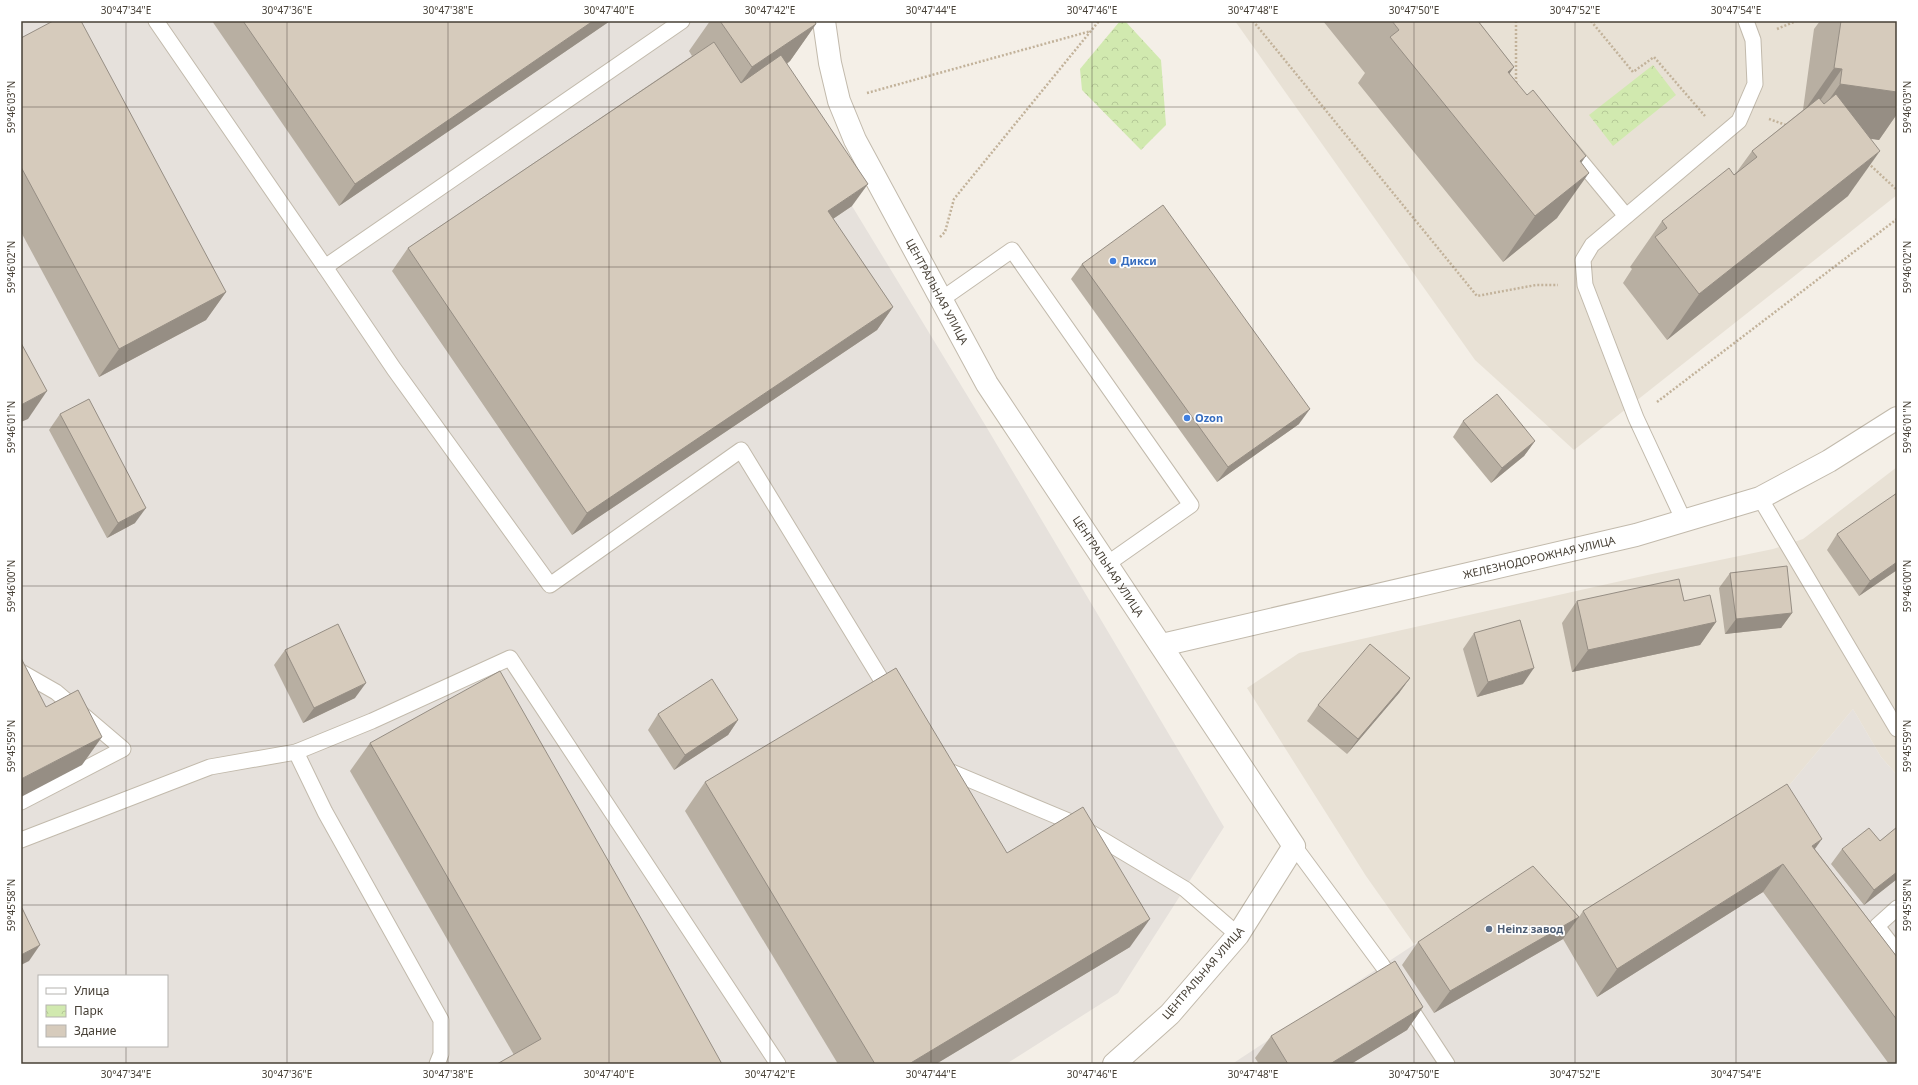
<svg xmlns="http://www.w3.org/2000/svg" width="1918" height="1085" font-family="'Noto Sans',sans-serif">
	<defs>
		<pattern id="park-crowns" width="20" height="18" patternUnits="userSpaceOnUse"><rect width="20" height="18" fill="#d1e9af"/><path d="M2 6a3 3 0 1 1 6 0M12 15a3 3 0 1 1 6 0" fill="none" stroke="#b5c997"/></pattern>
	</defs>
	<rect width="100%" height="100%" fill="#f4efe7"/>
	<g fill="#e8e1d5">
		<path d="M1235,21H1897V195L1574,450L1475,360Z"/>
		<path d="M1897,467V775L1881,757L1853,709L1767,812L1563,939L1525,872L1414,944L1366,876L1247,688L1299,653L1652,574L1773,549L1803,539Z"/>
	</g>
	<g fill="#e6e1dc" fill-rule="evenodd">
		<path d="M21,21H763L790,61L766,78L852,206L987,428L1224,827L1118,993L1006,1064H21ZM39,976H167V1046H39Z"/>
		<path d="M1853,709L1881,757L1897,775V1064H1232L1525,872L1563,939L1767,812Z"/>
	</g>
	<g fill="url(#park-crowns)">
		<path d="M1120,21H1125L1161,60L1166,125L1141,150L1082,90L1080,69Z"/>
		<path d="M1653,65L1676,95L1613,146L1589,115Z"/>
	</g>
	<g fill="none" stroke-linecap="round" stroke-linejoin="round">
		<defs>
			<g id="service">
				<path d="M156,21L325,267L682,21"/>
				<path d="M1569,147L1626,216"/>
				<path d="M325,267L394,369L550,585L741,450L890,694"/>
				<path d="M942,299L1012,250L1191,505L1107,564"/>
				<path d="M1760,498L1897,729"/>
				<path d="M1684,521L1636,418L1585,285L1583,260L1592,245L1739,121L1755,84L1753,40L1746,21"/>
				<path d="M21,672L56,692L123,749L21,802"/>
				<path d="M296,752L325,812L441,1020V1054L437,1064"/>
				<path d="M942,768L1078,825L1185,889L1238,935"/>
				<path d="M21,840L210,767L296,752L372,721L510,658L778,1064"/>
				<path d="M1294,846L1382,965L1447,1064"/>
				<path d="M1897,908L1877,926L1897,952"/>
			</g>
			<g id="minor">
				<path id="s1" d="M824,21L830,63L839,101L855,140L987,384L1294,846L1238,935L1170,1014L1114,1064"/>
				<path id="s2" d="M1162,645L1636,535L1760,498L1829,461L1897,418"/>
			</g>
		</defs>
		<use href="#service" stroke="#c2baac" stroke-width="17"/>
		<use href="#minor" stroke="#c2baac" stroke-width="24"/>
		<g stroke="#c2b29a" stroke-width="2.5" stroke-dasharray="2 2" stroke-linecap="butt">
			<path d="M1253,21L1477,296L1536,285H1558"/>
			<path d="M1591,21L1633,72L1654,57L1705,116"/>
			<path d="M1777,29L1796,21"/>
			<path d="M1516,83V21"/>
			<path d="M867,93L1091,31"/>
			<path d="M1769,119L1786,125"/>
			<path d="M1868,163L1897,190"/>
			<path d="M940,237L945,232L954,199L1099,21"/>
			<path d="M1657,402L1897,219"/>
		</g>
		<use href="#service" stroke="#fff" stroke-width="15"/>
		<use href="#minor" stroke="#fff" stroke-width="22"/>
	</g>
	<g fill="#b8afa2">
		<path d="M212,21H610L339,206Z"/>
		<path d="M710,21H815L816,24L790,61L787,64L852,206L833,219L893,307L877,330L572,535L392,271L408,248L692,56L689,51Z"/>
		<path d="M1323,21H1478L1514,67L1509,74L1581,163L1557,218L1503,262L1358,83L1365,73Z"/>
		<path d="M1820,21H1897V114L1879,140L1870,138L1848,196L1667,340L1623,283L1632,269L1630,267L1662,221L1734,175L1736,173L1752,151L1803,110L1814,29Z"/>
		<path d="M21,38L226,292L206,320L99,377L21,232Z"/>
		<path d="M1082,264L1299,424L1217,482L1071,279Z"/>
		<path d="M60,414L135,523L107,538L49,430Z"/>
		<path d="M1463,421L1535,441L1524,456L1491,483L1453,437Z"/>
		<path d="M1837,534L1897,570L1859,596L1827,550Z"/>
		<path d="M1730,573L1792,613L1781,628L1725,634L1719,588Z"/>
		<path d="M1577,601H1684L1716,622L1700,645L1572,672L1562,623Z"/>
		<path d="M1474,633L1523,684L1477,697L1463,649Z"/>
		<path d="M285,650L355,698L303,723L274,665Z"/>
		<path d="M1410,678L1399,693L1347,754L1307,721L1318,705Z"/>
		<path d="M658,714L738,720L728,735L674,770L648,730Z"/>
		<path d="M370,743L722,1064L514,1055L350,771Z"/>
		<path d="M705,782L1007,853L1130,947L936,1064H838L685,811Z"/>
		<path d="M1897,827V879L1864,905L1831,864L1842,849L1880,841Z"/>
		<path d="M1815,849L1897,957V1064H1889L1763,892L1597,997L1563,939L1434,1013L1402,965L1418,942L1579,917L1583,911Z"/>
		<path d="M1423,1007L1407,1030L1351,1064H1259L1255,1058L1271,1036Z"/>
	</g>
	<g fill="#968e84">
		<path d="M593,21H610L339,206L355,184Z"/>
		<path d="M816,24L790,61L725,105L752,67Z"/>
		<path d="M1514,67L1482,113L1508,72Z"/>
		<path d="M1834,68L1842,69L1810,115L1802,114Z"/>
		<path d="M1840,84L1897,92V114L1879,140L1808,130Z"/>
		<path d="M1880,151L1848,196L1667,340L1699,294Z"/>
		<path d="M1586,156L1556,199L1589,173L1557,218L1503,262L1535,216L1580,161Z"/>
		<path d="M868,184L852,206L812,233L828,211Z"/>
		<path d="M226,292L206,320L99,377L119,349Z"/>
		<path d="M893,307L877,330L572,535L587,513Z"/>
		<path d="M47,391L28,419L21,422V405Z"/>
		<path d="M1310,409L1299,424L1217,482L1228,467Z"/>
		<path d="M1535,441L1524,456L1491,483L1502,468Z"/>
		<path d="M146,508L135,523L107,538L118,523Z"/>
		<path d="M1897,562V570L1859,596L1870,581Z"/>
		<path d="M1792,613L1781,628L1725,634L1736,619Z"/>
		<path d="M1716,622L1700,645L1572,672L1588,650Z"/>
		<path d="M1534,668L1523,684L1477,697L1488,682Z"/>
		<path d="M1410,678L1399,693L1347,754L1358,739Z"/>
		<path d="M366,683L355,698L303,723L314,708Z"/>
		<path d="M738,720L728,735L674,770L685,755Z"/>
		<path d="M102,737L82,765L21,797V779Z"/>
		<path d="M1822,839L1802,867L1812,846Z"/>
		<path d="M1783,864L1763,892L1597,997L1617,969Z"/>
		<path d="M1897,872V879L1864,905L1874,890Z"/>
		<path d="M1579,917L1563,939L1434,1013L1450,991Z"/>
		<path d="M1150,919L1130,947L936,1064H909Z"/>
		<path d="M40,945L29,961L21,965V955Z"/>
		<path d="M1423,1007L1407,1030L1351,1064H1330Z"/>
	</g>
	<g fill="#d6cbbc" stroke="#968e84">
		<path d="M53,21H81L226,292L119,349L21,167V38Z"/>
		<path d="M243,21H593L355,184Z"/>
		<path d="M720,21H815L816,24L752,67Z"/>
		<path d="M1392,21H1478L1514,67L1508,72L1527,95L1533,90L1586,156L1580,161L1589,173L1535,216L1390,37L1399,30Z"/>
		<path d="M1841,21H1897V92L1840,84L1842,69L1834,68Z"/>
		<path d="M714,42L741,83L781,55L868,184L828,211L893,307L587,513L408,248Z"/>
		<path d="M1836,94L1880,151L1699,294L1655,237L1667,228L1662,221L1729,168L1734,175L1757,157L1752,151L1819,98L1824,104Z"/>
		<path d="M1163,205L1310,409L1228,467L1082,264Z"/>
		<path d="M21,343L47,391L21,405Z"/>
		<path d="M1497,394L1535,441L1502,468L1463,421Z"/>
		<path d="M89,399L146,508L118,523L60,414Z"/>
		<path d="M1897,493V562L1870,581L1837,534Z"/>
		<path d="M1787,566L1792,613L1736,619L1730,573Z"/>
		<path d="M1679,579L1684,601L1710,595L1716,622L1588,650L1577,601Z"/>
		<path d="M1520,620L1534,668L1488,682L1474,633Z"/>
		<path d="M338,624L366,683L314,708L285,650Z"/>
		<path d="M1370,644L1410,678L1358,739L1318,705Z"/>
		<path d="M21,658L46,707L78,690L102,737L21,779Z"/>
		<path d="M896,668L1007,853L1083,807L1150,919L909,1064H875L705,782Z"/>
		<path d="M500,671L646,927L722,1064H497L541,1039L370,743Z"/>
		<path d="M712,679L738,720L685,755L658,714Z"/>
		<path d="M1787,784L1822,839L1812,846L1897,957V1020L1783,864L1617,969L1583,911Z"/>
		<path d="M1897,827V872L1874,890L1842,849L1869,828L1880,841Z"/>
		<path d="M1533,866L1579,917L1450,991L1418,942Z"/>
		<path d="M21,908H22L40,945L21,955Z"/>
		<path d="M1395,961L1423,1007L1330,1064H1288L1271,1036Z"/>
	</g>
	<path fill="none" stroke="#474036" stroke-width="1" stroke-opacity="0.45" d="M126,21V976M287,21V1064M448,21V1064M609,21V1064M770,21V1064M931,21V1064M1092,21V1064M1253,21V1064M1414,21V1064M1575,21V1064M1736,21V1064M1897,21V1064M21,107H1897M21,267H1897M21,427H1897M21,586H1897M21,746H1897M21,905H1897M126,1046V1064"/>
	<g fill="#3f7fe0" stroke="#fff" stroke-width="1.5">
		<circle cx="1113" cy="261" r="4"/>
		<circle cx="1187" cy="418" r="4"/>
	</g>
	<circle fill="#5c6f8a" stroke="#fff" stroke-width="1.5" cx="1489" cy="929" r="4"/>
	<g text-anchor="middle" stroke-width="3.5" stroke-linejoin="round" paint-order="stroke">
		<g font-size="11" font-weight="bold" fill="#366cbe" stroke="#fff" text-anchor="start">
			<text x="1121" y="265">Дикси</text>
			<text x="1195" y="422">Ozon</text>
		</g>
		<g font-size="11" fill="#474036" stroke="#fff">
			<text dy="4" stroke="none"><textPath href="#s1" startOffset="296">ЦЕНТРАЛЬНАЯ УЛИЦА</textPath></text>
			<text dy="4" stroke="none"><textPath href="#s2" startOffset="387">ЖЕЛЕЗНОДОРОЖНАЯ УЛИЦА</textPath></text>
			<text dy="4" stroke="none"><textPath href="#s1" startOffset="620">ЦЕНТРАЛЬНАЯ УЛИЦА</textPath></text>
			<text transform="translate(1203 973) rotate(-49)" y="4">ЦЕНТРАЛЬНАЯ УЛИЦА</text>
		</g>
		<g font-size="11" font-weight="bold" fill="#4e5e75" stroke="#fff" text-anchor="start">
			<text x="1497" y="933">Heinz завод</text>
		</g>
	</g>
	<rect width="1918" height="1085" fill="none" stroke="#ffffff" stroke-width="44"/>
	<rect x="38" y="975" width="130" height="72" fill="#ffffff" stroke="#b5b3af"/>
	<rect x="46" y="988" width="20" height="6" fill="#ffffff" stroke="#b5b3af"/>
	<text x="74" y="995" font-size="12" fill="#474036">Улица</text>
	<rect x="46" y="1005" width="20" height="12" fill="url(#park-crowns)" stroke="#b5b3af"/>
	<text x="74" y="1015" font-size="12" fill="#474036">Парк</text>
	<rect x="46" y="1025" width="20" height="12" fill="#d6cbbc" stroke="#b5b3af"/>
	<text x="74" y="1035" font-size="12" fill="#474036">Здание</text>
	<rect x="22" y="22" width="1874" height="1041" fill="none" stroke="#474036" stroke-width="1.5"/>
	<g font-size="10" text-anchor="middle" fill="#474036">
		<text x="126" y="14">30°47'34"E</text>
		<text x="287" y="14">30°47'36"E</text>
		<text x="448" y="14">30°47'38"E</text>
		<text x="609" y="14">30°47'40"E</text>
		<text x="770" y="14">30°47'42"E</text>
		<text x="931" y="14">30°47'44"E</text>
		<text x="1092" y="14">30°47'46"E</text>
		<text x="1253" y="14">30°47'48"E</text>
		<text x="1414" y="14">30°47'50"E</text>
		<text x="1575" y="14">30°47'52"E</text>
		<text x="1736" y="14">30°47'54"E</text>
		<text transform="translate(11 107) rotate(-90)" y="4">59°46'03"N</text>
		<text transform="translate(1907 107) rotate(-90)" y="4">59°46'03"N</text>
		<text transform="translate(11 267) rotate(-90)" y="4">59°46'02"N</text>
		<text transform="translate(1907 267) rotate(-90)" y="4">59°46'02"N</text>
		<text transform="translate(11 427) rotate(-90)" y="4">59°46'01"N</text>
		<text transform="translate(1907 427) rotate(-90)" y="4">59°46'01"N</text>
		<text transform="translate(11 586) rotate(-90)" y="4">59°46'00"N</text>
		<text transform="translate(1907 586) rotate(-90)" y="4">59°46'00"N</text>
		<text transform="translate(11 746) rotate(-90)" y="4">59°45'59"N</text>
		<text transform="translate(1907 746) rotate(-90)" y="4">59°45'59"N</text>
		<text transform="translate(11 905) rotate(-90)" y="4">59°45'58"N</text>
		<text transform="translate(1907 905) rotate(-90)" y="4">59°45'58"N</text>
		<text x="126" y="1078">30°47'34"E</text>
		<text x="287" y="1078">30°47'36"E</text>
		<text x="448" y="1078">30°47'38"E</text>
		<text x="609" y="1078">30°47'40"E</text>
		<text x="770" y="1078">30°47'42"E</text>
		<text x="931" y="1078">30°47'44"E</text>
		<text x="1092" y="1078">30°47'46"E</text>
		<text x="1253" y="1078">30°47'48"E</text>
		<text x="1414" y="1078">30°47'50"E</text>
		<text x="1575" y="1078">30°47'52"E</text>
		<text x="1736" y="1078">30°47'54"E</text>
	</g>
</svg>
